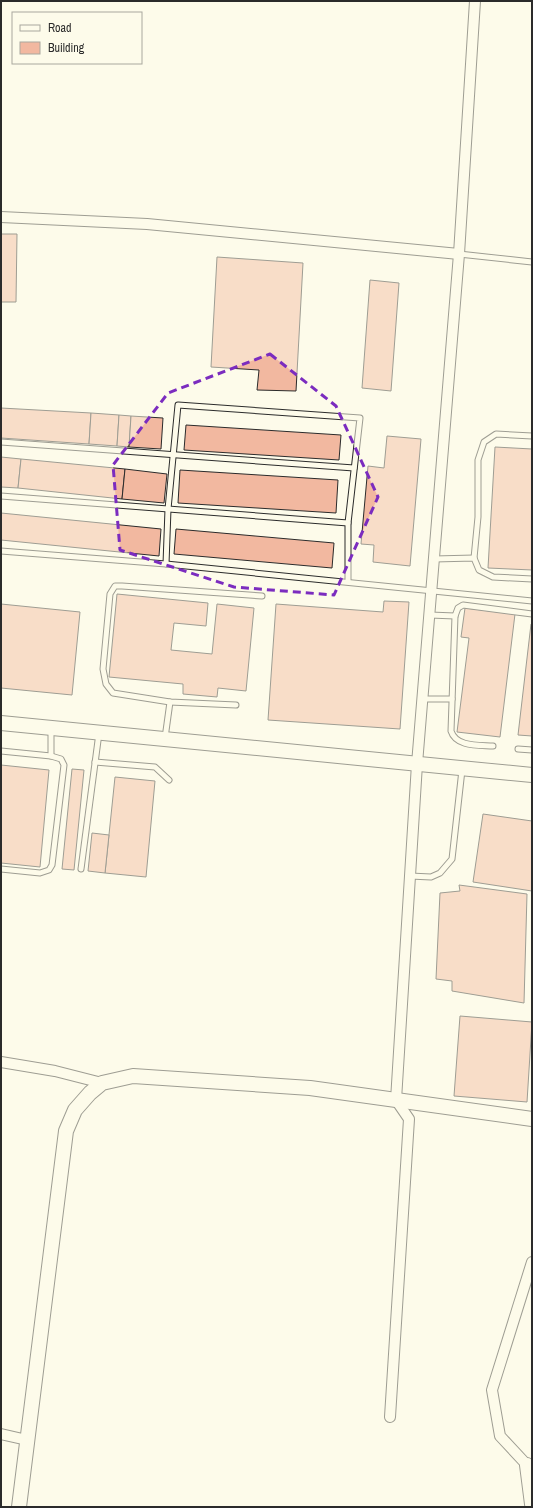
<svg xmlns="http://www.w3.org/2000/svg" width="533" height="1508" font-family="'Archivo Narrow',sans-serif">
	<rect width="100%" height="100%" fill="#fdfbea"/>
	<g fill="#f2b8a0" stroke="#2b2b2b">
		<path d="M1,234H17L16,302H1Z"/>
		<path d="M217,257L303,263L296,391L257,390L259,370L211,367Z"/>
		<path d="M370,280L399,283L391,391L362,388Z"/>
		<path d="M1,408L91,413L89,444L1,438Z"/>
		<path d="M91,413L119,415L117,446L89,444Z"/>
		<path d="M119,415L131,416L129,447L117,446Z"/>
		<path d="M131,416L163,418L161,449L129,447Z"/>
		<path d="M186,425L341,435L339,460L184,450Z"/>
		<path d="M387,436L421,439L410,566L373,562L374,545L361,544L368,466L384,468Z"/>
		<path d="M495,447L532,449V570L488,568Z"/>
		<path d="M1,457L21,459L18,488L1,487Z"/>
		<path d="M21,459L125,469L122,499L18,488Z"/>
		<path d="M125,469L167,474L164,503L122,499Z"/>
		<path d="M180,470L338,480L336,513L178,503Z"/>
		<path d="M1,513L161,529L159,556L1,540Z"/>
		<path d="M176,529L334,543L332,568L174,554Z"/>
		<path d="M117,594L208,603L206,626L174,623L171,650L212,654L217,604L254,608L246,691L218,688L217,697L183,694V684L109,677Z"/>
		<path d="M384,601L409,602L400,729L268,720L276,604L383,612Z"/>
		<path d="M1,604L80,612L72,695L1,688Z"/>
		<path d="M465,608L515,614L500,737L457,732L469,638L461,637Z"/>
		<path d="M531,624H532V736L518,735Z"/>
		<path d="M1,765L49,770L40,867L1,863Z"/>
		<path d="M72,769L84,770L74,870L62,869Z"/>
		<path d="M115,777L155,781L146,877L105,873Z"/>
		<path d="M483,814L532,821V891L473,882Z"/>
		<path d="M92,833L109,835L105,873L88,871Z"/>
		<path d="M459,885L527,894L524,1003L452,991V981L436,979L440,893L460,891Z"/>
		<path d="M460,1016L532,1022L527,1102L454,1096Z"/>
	</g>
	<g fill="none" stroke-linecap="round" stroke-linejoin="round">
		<defs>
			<g id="lane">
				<path d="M459,254L532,262"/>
				<path d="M1,442L354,468"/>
				<path d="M1,496L348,523"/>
				<path d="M1,551L166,564L532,601"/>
				<path d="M474,558L478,517V460L484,442L496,434L532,436"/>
				<path d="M434,559L474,558L479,570L493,577L532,579"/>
				<path d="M166,564L168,509L178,405L360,418L348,523V581"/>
				<path d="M430,615L455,616"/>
				<path d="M423,699H452"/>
				<path d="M236,705L170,702L113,693L106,684L103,669L110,594L115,586H122L262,596"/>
				<path d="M165,738L170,702"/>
				<path d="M493,746C478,745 456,747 451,731L455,616L458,608L463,605L532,614"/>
				<path d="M518,749L532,750"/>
				<path d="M1,751L51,756L61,759L64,765L52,865L49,870L40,873L1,869"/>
				<path d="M51,756V729"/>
				<path d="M95,762L155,767L169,780"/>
				<path d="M81,869L99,733"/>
				<path d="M410,876L431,877L440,873L452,859L462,770"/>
			</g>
			<g id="street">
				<path d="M1,217L147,224L459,254"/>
				<path d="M1,1062L55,1071L102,1083"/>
				<path d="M532,1262L492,1390L500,1436L527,1465H532"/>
				<path d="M390,1417L409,1119L396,1100L417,764L459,254L475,1"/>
				<path d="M1,1434L27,1440"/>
			</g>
			<g id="secondary">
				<path d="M1,723L532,775"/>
				<path d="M527,1465L532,1504"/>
				<path d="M19,1507L66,1131L75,1110L90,1093L102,1083L133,1076L310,1088L532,1119"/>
			</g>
		</defs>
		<use href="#lane" stroke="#2b2b2b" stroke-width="7"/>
		<use href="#street" stroke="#2b2b2b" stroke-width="12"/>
		<use href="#secondary" stroke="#2b2b2b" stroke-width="16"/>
		<use href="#lane" stroke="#fdfbea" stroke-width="5"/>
		<use href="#street" stroke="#fdfbea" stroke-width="10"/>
		<use href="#secondary" stroke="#fdfbea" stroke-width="14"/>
	</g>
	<path d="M0 0H533V1508H0ZM270,354L336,406L378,497L334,595L234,587L120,550L113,465L168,393Z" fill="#fdfbea" fill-opacity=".55" fill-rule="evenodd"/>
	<path fill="none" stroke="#7b2cbf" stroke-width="3" stroke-dasharray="8 5" stroke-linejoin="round" d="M270,354L336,406L378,497L334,595L234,587L120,550L113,465L168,393Z"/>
	<rect width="533" height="1508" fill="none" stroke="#2b2b2b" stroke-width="4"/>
	<rect x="12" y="12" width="130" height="52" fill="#fdfbea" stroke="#a9a89e"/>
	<rect x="20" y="25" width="20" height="6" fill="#fdfbea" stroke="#a9a89e"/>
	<text x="48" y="32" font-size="12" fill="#2b2b2b">Road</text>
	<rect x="20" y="42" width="20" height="12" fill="#f2b8a0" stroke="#a9a89e"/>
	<text x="48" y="52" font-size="12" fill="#2b2b2b">Building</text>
</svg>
